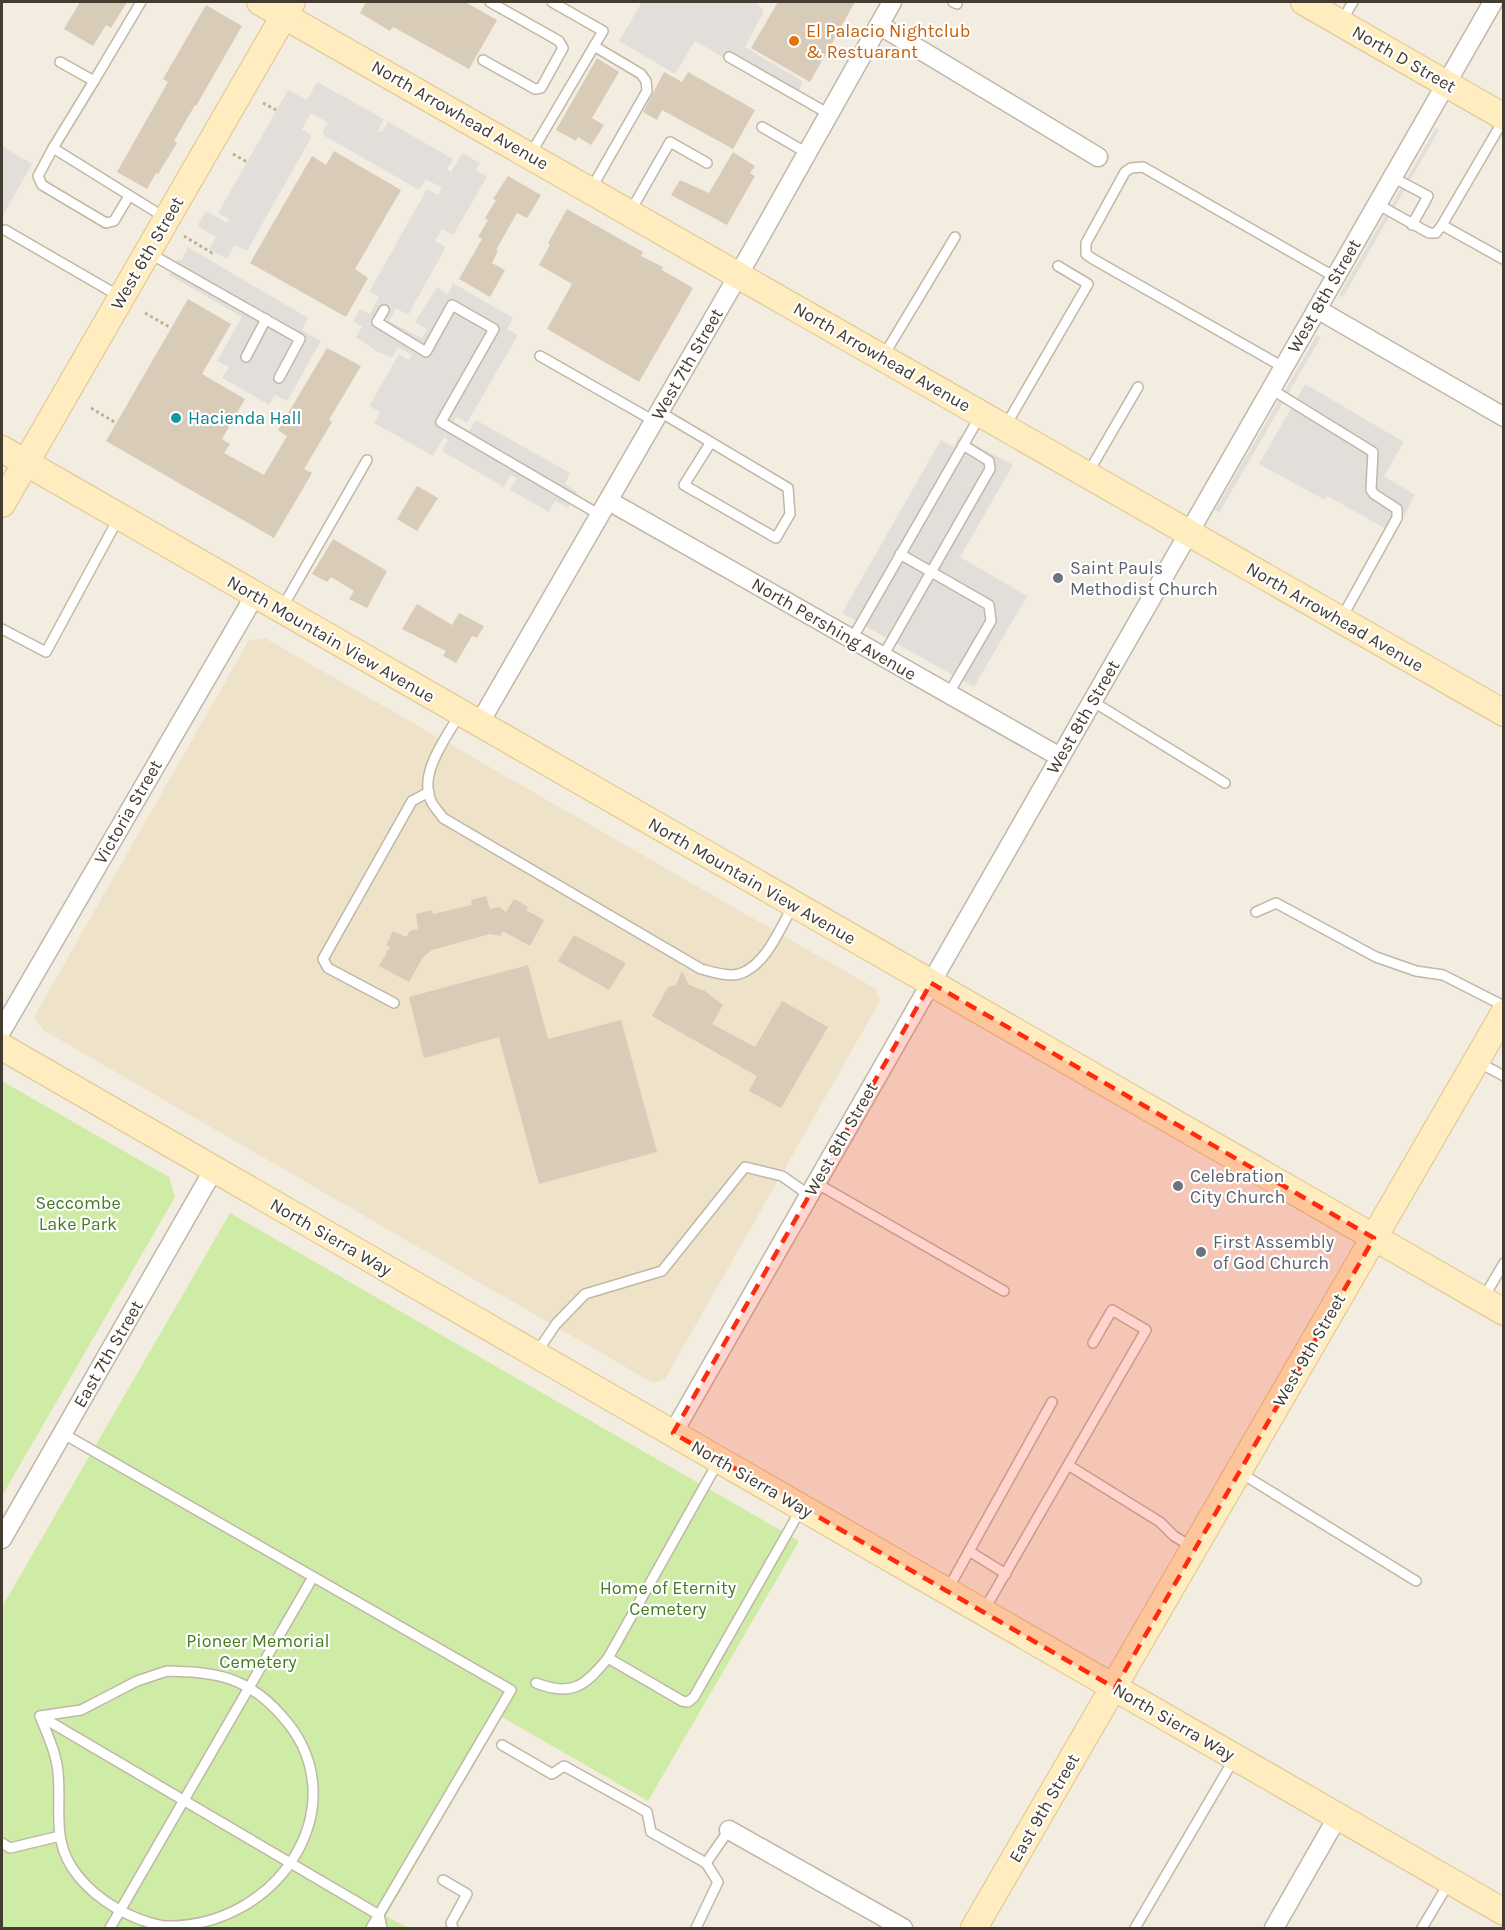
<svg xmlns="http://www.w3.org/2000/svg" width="1505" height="1930" font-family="Karla,sans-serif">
	<rect width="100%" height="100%" fill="#f3ede1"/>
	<path fill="#eee2c9" d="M265,638L876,989L880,1001L665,1379L653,1383L43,1030L34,1017L249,640Z"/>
	<g fill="#ceeca5">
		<path d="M2,1081L169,1177L175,1197L2,1496Z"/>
		<path d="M230,1213L799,1541L648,1801L502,1717L386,1916L408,1928H2V1607Z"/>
	</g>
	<g fill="#e2dfdb">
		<path d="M642,2H755L763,9V13L745,47L802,81L797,100L695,41L675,74L619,41Z"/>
		<path d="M317,82L384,119L378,131L382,132L388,122L453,159L447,169L451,172L462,153L480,163L476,170L487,177L453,235L442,229L435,241L446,247L408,315L396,308L389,321L422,338L427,329L415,322L437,287L448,294L453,283L513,318L507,329L518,335L467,423L456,417L454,422L469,431L476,420L570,473L565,484L577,492L568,508L555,501L549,512L510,490L517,478L510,475L504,487L442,451L448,440L444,437L433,456L374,423L380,412L369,406L399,354L409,360L412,355L398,347L392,358L376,351L356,337L362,327L353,321L360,309L370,314L379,297L369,292L427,189L438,195L442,188L426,179L419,190L323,135V131L328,123L311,113L302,129L311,135V138L247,251L235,245L227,259L209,249L216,237L197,226L206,211L227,223L229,219L218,213L288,90L307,100Z"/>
		<path d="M1436,128L1439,130L1343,297L1339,295Z"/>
		<path d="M2,146L32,164L2,217Z"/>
		<path d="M188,247L308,318L302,330L321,341L287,401L275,395L269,405L222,378L229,367L217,361L242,317L169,275L178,258L181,261Z"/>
		<path d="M1317,335L1321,337L1219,513L1215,510Z"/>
		<path d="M1305,384L1404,442L1384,476L1415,495L1395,534L1331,498L1327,496L1325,500L1259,464Z"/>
		<path d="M959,436L1013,465L960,557L1027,596L974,687L842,613L941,440L954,447Z"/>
		<path d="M635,521L1024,746L1023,749L633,525Z"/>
	</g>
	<g fill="#d8cbb8">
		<path d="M80,2H127L111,28L106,25L93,46L64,29Z"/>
		<path d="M366,2H465L497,20L469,69L393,27L390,31L360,13Z"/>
		<path d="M778,2H855L810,82L751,48Z"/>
		<path d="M206,5L242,26L196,106L195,105L174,141L177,143L158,174L156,173L147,189L117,172L168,82L163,79Z"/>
		<path d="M597,58L619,72L592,118L604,125L591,145L578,137L576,141L556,130Z"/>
		<path d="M664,72L682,82L688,72L755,110L733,149L662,110L657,120L643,112Z"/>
		<path d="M334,151L401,190L355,269L368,278L346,317L250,263L312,156L326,165Z"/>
		<path d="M733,152L755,166L750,173L755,176L727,225L671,195L680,180L709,193Z"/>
		<path d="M508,176L541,195L527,218L517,213L496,250L498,251L492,263L505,270L490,297L459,279L482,239L478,237L488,220L485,218L496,200L493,199Z"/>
		<path d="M567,209L643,252L641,256L663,267L662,270L693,288L639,382L547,329L572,284L539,265L550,245L548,243Z"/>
		<path d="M188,299L231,324L202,374L245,399L222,439L230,444L224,453L264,475L287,436L278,430L327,348L361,366L329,420L332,422L304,469L312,473L274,538L106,441Z"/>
		<path d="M417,486L438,498L417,531L397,519Z"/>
		<path d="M333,539L387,571L367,608L349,599L354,591L331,577L327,582L312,574Z"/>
		<path d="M417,604L452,625L459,613L484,626L477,638L472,636L456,663L443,656L446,651L402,629Z"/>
		<path d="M486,896L490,909L499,907L506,912L514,899L528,907L526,910L544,920L530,946L503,931L501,936L490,934L432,950L423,957L409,982L379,966L390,947L386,945L393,931L406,937L410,931L418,929L416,914L432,910L433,914L472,905L471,900Z"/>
		<path d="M574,935L626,963L609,990L558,961Z"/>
		<path d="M528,965L548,1039L621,1020L657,1152L539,1184L499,1037L424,1058L409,997Z"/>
		<path d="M682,971L689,985L705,991L723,1005L712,1024L755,1047L782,1001L828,1027L781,1108L749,1091L757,1076L652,1016L668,987L676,985Z"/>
	</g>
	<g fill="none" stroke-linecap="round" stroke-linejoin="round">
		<defs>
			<g id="lane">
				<path d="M953,2L957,4"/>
				<path d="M1341,22L1353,2"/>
				<path d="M729,57L829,114"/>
				<path d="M483,60L535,89L541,88L563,48L559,41L490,2"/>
				<path d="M60,62L94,81L53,148L164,217"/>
				<path d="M94,81L141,2"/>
				<path d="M762,127L807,153"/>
				<path d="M53,148L38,176L42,185L106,223L114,221L129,196"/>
				<path d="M530,155L603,31L552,2"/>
				<path d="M1392,177L1428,196L1412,225"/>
				<path d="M591,189L647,91L646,81L641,74L594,46"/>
				<path d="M1377,204L1429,233H1436L1442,225L1504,119"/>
				<path d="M630,212L670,142L707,163"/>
				<path d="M1442,225L1503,259"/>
				<path d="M5,230L119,296"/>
				<path d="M149,253L300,339L279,378"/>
				<path d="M384,310L377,322L426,352L452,305L494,329L441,422L600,515"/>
				<path d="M884,355L955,237"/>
				<path d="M540,356L654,421"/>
				<path d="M246,357L266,319"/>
				<path d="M1283,367L1093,259L1086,254V243L1125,172L1131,168L1143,167L1335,277"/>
				<path d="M1271,389L1373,452L1371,490L1374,494L1397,509V518L1341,619"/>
				<path d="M660,412L788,488L790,514L776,538L684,485L711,442"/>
				<path d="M1006,425L1088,284L1058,266"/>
				<path d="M1088,473L1138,387"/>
				<path d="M900,554L989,605L991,621L949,693"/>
				<path d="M282,608L367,460"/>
				<path d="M2,629L46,652L118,519"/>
				<path d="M852,639L980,416"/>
				<path d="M883,656L990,469L989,461L963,445"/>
				<path d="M1092,701L1225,783"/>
				<path d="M459,715C446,739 417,774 432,803C435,808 440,813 443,818L701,969C713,972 730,978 742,973C767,963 780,928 793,906"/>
				<path d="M1256,912L1276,903L1376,957L1416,971L1443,975L1504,1006"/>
				<path d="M394,1003L328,968L323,959L412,801L429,792"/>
				<path d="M1478,1062L1504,1076"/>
				<path d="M816,1183L1004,1291"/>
				<path d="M1484,1297L1504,1263"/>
				<path d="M537,1352L556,1324L585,1294L662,1271L745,1167L782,1176L809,1195"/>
				<path d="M62,1433L511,1690L371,1928"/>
				<path d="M1068,1465L1160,1522L1174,1536L1194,1548"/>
				<path d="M1239,1472L1416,1581"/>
				<path d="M969,1551L1006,1574"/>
				<path d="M948,1589L1052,1402"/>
				<path d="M983,1612L1146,1330L1112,1310L1093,1343"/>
				<path d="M608,1658L682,1701L688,1702L694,1697L801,1509"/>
				<path d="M167,1671C188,1672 210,1672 230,1679C250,1686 267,1699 281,1715C361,1801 280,1930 163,1926C132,1920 99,1902 78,1876C50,1841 62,1811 58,1772C56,1752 47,1734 40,1716L81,1710L137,1681Z"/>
				<path d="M536,1683C572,1697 585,1686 608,1658L718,1462"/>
				<path d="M40,1716L379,1915L382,1928"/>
				<path d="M502,1745L552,1774L564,1766L647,1812L651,1832L706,1863L718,1882L696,1928"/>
				<path d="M2,1843L10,1848L60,1836"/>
				<path d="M706,1863L729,1830"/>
				<path d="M443,1880L467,1894L451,1923L453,1928"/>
				<path d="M110,1928L313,1577"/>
				<path d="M1135,1928L1234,1759"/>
				<path d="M1422,1928L1450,1881"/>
			</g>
			<g id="street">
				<path d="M879,25L1098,157"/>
				<path d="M1317,309L1504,417"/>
				<path d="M609,501L1060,757"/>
				<path d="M479,724L739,274L892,2"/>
				<path d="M2,1030L255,595"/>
				<path d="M673,1433L1493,2"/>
				<path d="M2,1539L214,1169"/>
				<path d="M729,1830L903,1928"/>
				<path d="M1274,1928L1338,1816"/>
			</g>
			<g id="secondary">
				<path d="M260,2L1504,713"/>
				<path d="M1304,2L1504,117"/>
				<path d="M2,449L1504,1312"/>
				<path d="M2,504L292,2"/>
				<path d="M2,1047L1504,1912"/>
				<path d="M974,1928L1504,1013"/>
			</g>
		</defs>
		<use href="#lane" stroke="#c1b7a6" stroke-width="12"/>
		<use href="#street" stroke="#c1b7a6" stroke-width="21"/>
		<use href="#secondary" stroke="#dbc48d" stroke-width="28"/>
		<g stroke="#c2b093" stroke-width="3" stroke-dasharray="3 3" stroke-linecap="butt">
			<path d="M263,103L276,110"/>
			<path d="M233,154L247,162"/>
			<path d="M184,236L212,253L213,251"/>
			<path d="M145,313L171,328"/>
			<path d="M91,408L116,423"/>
		</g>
		<use href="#lane" stroke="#fff" stroke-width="9"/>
		<use href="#street" stroke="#fff" stroke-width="18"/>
		<use href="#secondary" stroke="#ffedbf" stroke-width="26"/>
	</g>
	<path fill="#ff290c" fill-opacity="0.2" stroke="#ff290c" stroke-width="4.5" stroke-dasharray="12 8" stroke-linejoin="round" d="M931,983L1374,1238L1115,1688L673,1433Z"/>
	<circle fill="#e8710a" stroke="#fff" stroke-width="2" cx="794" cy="41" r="6"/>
	<circle fill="#0f9aa8" stroke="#fff" stroke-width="2" cx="176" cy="418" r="6"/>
	<g fill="#6b7280" stroke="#fff" stroke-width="2">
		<circle cx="1058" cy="578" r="6"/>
		<circle cx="1178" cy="1186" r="6"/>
		<circle cx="1201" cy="1252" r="6"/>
	</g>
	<g text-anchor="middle" stroke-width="4.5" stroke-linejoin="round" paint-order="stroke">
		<g font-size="18" fill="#c56008" stroke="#fff" text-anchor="start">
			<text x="806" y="37">El Palacio Nightclub<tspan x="806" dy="21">&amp; Restuarant</tspan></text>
		</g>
		<g font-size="18" fill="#443c31" stroke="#fff">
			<text transform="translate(1404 59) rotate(30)" y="6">North D Street</text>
			<text transform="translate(460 115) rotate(30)" y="6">North Arrowhead Avenue</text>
			<text transform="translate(147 253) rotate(-60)" y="6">West 6th Street</text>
			<text transform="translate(1324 296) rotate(-60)" y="6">West 8th Street</text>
			<text transform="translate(882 357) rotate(30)" y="6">North Arrowhead Avenue</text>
			<text transform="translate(687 364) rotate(-60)" y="6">West 7th Street</text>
			<text transform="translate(1335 617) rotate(30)" y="6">North Arrowhead Avenue</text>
			<text transform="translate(834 629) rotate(30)" y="6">North Pershing Avenue</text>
			<text transform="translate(331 639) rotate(30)" y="6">North Mountain View Avenue</text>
			<text transform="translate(1083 717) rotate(-60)" y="6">West 8th Street</text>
			<text transform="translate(128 812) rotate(-60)" y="6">Victoria Street</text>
			<text transform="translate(752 881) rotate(30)" y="6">North Mountain View Avenue</text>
			<text transform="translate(841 1139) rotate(-60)" y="6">West 8th Street</text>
			<text transform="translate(331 1237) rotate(30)" y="6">North Sierra Way</text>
			<text transform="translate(1309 1350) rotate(-60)" y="6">West 9th Street</text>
			<text transform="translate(108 1354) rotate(-60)" y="6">East 7th Street</text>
			<text transform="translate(752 1479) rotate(30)" y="6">North Sierra Way</text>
			<text transform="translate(1174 1722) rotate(30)" y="6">North Sierra Way</text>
			<text transform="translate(1044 1808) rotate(-60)" y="6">East 9th Street</text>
		</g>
		<g font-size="18" fill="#0d838f" stroke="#fff" text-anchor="start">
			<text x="188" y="424">Hacienda Hall</text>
		</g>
		<g font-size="18" fill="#5b616d" stroke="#fff" text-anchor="start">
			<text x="1070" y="574">Saint Pauls<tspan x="1070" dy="21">Methodist Church</tspan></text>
			<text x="1190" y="1182">Celebration<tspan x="1190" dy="21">City Church</tspan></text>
			<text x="1213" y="1248">First Assembly<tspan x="1213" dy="21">of God Church</tspan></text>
		</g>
		<g font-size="18" fill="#457b20" stroke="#fff">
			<text x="78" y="1209">Seccombe<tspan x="78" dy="21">Lake Park</tspan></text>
			<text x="668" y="1594">Home of Eternity<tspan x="668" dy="21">Cemetery</tspan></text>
			<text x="258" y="1647">Pioneer Memorial<tspan x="258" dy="21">Cemetery</tspan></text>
		</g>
	</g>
	<rect width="1505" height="1930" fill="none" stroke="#443c31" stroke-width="6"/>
</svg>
